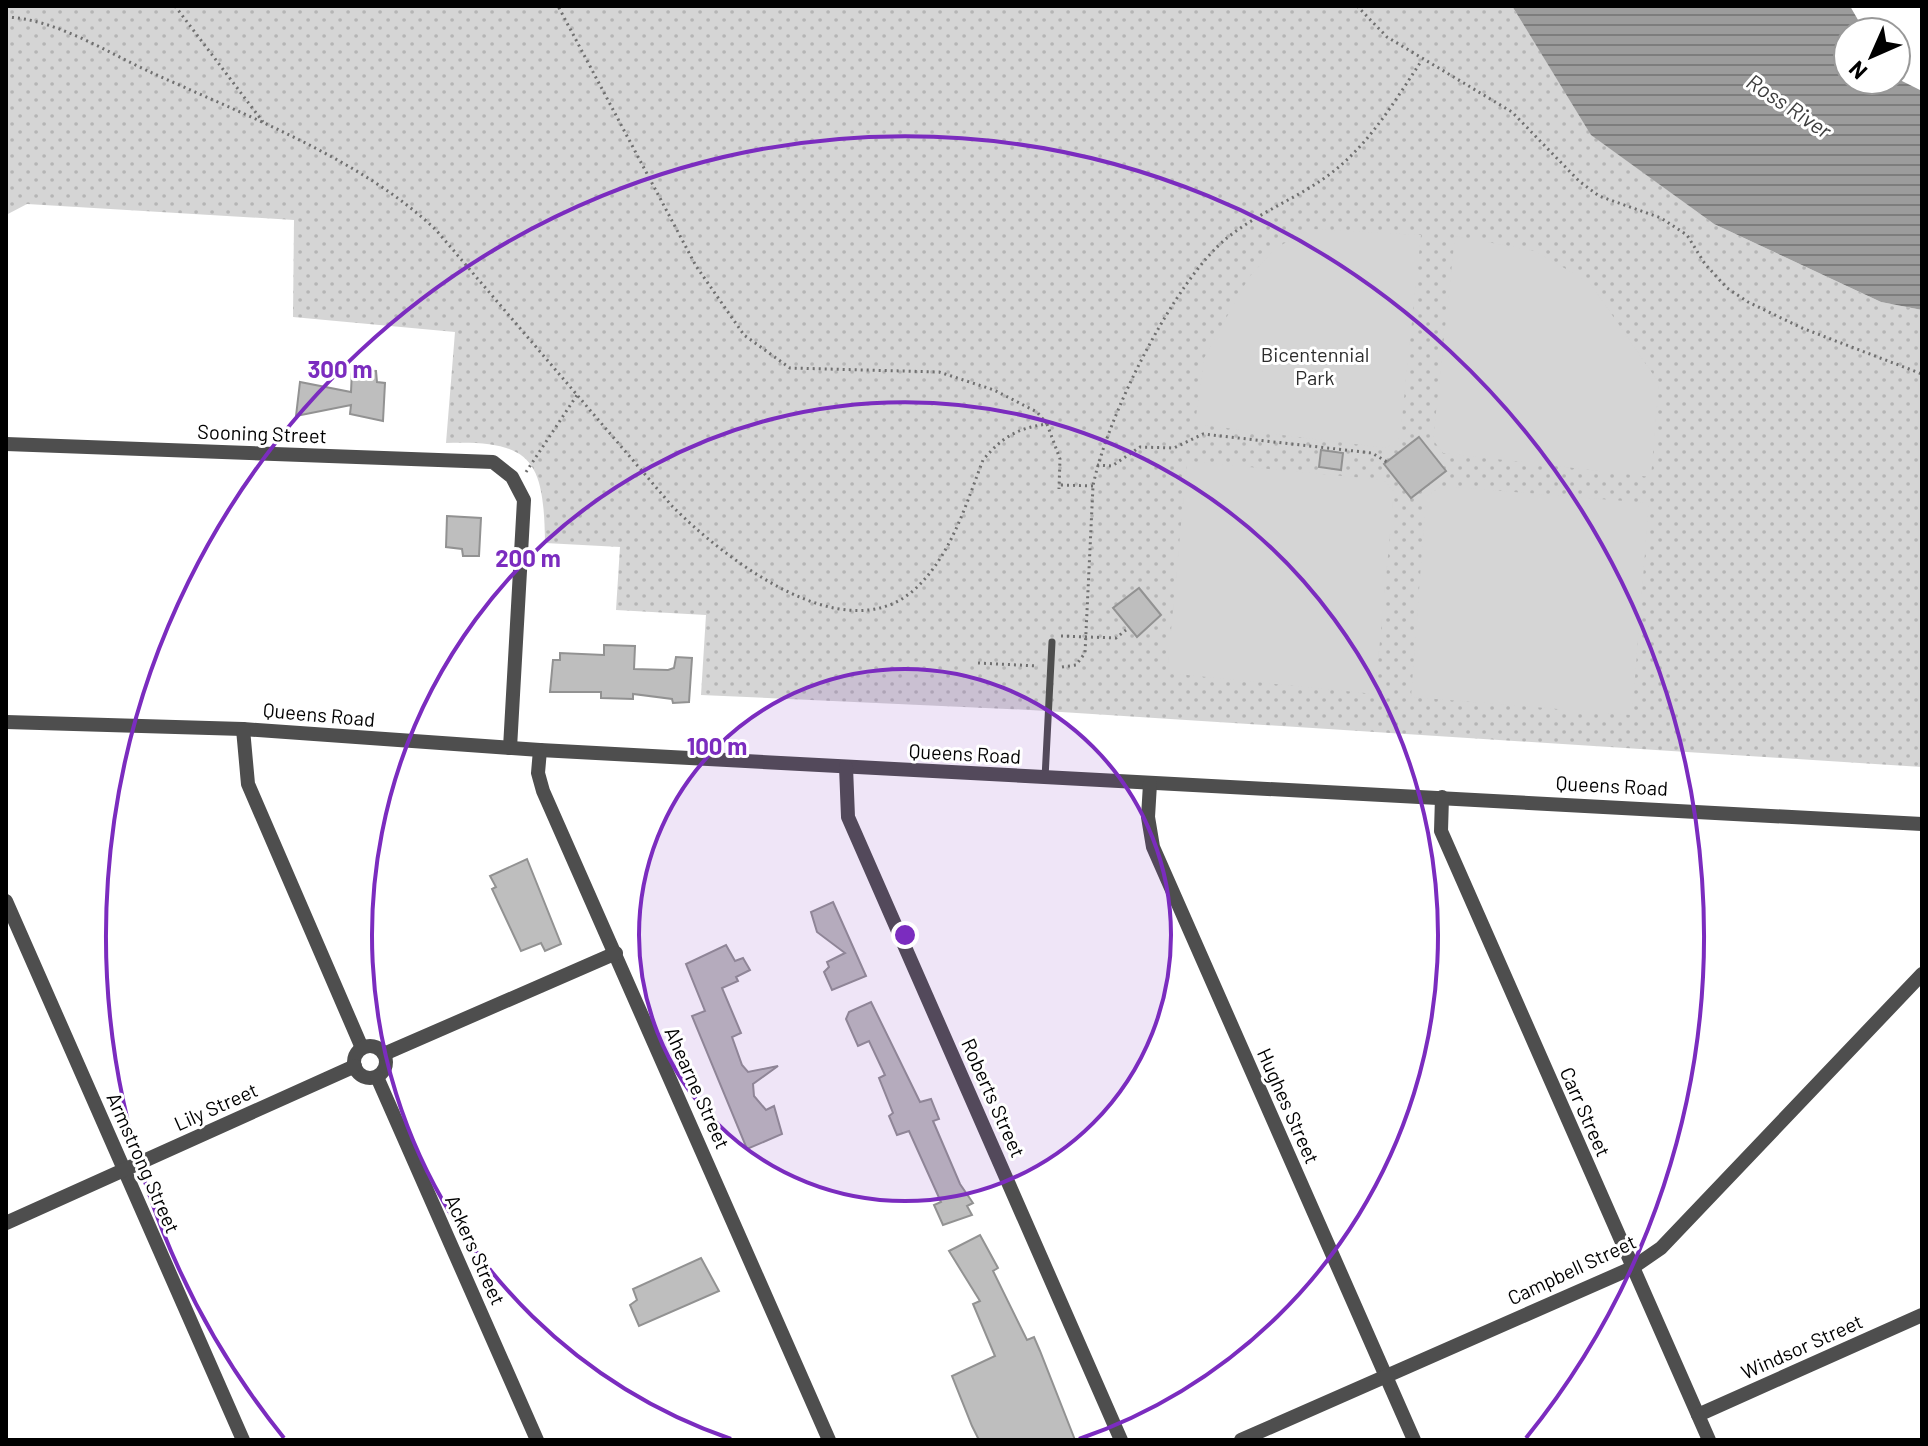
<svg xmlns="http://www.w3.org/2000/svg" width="1928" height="1446" font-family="Barlow,sans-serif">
	<defs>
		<pattern id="park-dots" width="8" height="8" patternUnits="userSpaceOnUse" patternTransform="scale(2)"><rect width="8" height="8" fill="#d5d5d5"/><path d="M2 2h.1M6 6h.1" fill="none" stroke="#b5b5b5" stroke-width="1.8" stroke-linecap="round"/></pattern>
		<pattern id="water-rules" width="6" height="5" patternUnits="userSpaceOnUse" patternTransform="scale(2)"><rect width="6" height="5" fill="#9c9c9c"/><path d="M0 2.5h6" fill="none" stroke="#7d7d7d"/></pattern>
	</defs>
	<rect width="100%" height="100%" fill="#fff"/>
	<path fill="url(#park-dots)" d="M6,6H1512L1592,135L1714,224L1881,302L1922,310V767L1030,710L701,695L706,615L616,610L620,547L545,543C544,460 532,440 446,443L455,332L293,317L294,220L27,204L6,215Z"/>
	<g fill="#d5d5d5">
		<path d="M1310,229L1421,235L1400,437L1387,448L1195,424L1204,358L1249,277L1276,248Z"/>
		<path d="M1455,236L1535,251L1590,283L1659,383L1651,477L1443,453L1433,440Z"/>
		<path d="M1187,461L1384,480L1394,492L1375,694L1167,673Z"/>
		<path d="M1441,486L1649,503L1632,715L1411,697L1426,497Z"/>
	</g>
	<path fill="url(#water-rules)" d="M1512,6H1850L1865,32H1848V80L1896,78L1922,91V310L1881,302L1714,224L1591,135Z"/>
	<g fill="#bebebe" stroke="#929292" stroke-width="2">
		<path d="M352,370L376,371L377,382L385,383L383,421L350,414L351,405L296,416L300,382L351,392Z"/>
		<path d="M1419,437L1446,471L1411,498L1384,464Z"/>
		<path d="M1321,450L1343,453L1341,470L1319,467Z"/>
		<path d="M447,516L481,518L479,556H463L462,549L446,547Z"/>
		<path d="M1139,588L1161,615L1137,637L1113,608Z"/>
		<path d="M604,645L635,646L634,669L668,670L674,668L676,657L692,658L689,702L673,703L672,699L633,694V699L601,698V692H550L553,660H560V653L604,655Z"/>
		<path d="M527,859L561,944L545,951L541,943L521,951L492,889L496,887L490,876Z"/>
		<path d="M833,902L866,976L832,990L824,972L829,967L827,962L845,953L817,932L811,912Z"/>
		<path d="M726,945L735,961L743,958L750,970L736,977L738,981L722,988L741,1033L732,1037L742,1065L748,1072L778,1066L753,1084L754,1096L766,1110L774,1106L782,1134L747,1149L692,1016L705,1011L686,964Z"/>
		<path d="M871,1002L920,1102L931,1099L939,1119L933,1121L960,1184L973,1203L967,1206L972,1215L943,1225L934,1205L941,1202L909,1131L897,1135L889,1116L893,1113L879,1078L885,1075L869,1041L858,1046L846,1019L849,1012Z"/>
		<path d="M980,1235L998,1268L993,1271L1027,1340L1034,1337L1040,1351L1075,1440H979L972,1426L952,1376L995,1356L973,1304L980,1301L949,1251Z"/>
		<path d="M701,1258L719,1291L639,1326L630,1305L637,1300L633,1289Z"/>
	</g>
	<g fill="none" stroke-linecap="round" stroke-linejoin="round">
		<g stroke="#707070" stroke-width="3" stroke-dasharray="2 4" stroke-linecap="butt">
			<path d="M175,6L263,122"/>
			<path d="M1357,6L1387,37L1512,112L1579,181L1599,196L1661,218L1687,235L1705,264L1727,288L1748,302L1802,328L1922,374"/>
			<path d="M6,17C55,19 105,51 148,71C242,114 362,159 436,230L672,506C722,556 844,654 915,589C951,556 966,504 983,460C1002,437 1018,428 1047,424L1037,412L994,390L939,372L790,368L744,335L696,266L558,6"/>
			<path d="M1047,424L1060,459L1059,489"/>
			<path d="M1097,465L1112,466L1140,447L1174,448L1203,434L1372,453L1387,462"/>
			<path d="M526,472L577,395"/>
			<path d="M1061,485L1093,486"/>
			<path d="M1061,636L1116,638L1126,630"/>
			<path d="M978,663L1038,666"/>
			<path d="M1062,667L1076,665L1085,653L1093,486C1106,419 1174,281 1227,238C1258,213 1295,199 1326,177C1368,147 1394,102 1422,60"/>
		</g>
		<path stroke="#4e4e4e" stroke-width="7" d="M1045,778L1052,642"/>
		<g stroke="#4e4e4e" stroke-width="14">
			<path d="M6,444L493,462L512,477L524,500L510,748"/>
			<path d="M6,722L243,729L540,750L1922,824"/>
			<path d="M243,729L248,784L362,1048"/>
			<path d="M540,750L538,773L543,791L829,1440"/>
			<path d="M846,767L848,817L1121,1440"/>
			<path d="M1150,784L1148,817L1153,847L1414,1440"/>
			<path d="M1442,797L1441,831L1709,1440"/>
			<path d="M6,901L243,1440"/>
			<circle cx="370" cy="1062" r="16"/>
			<path d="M384,1054L616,953"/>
			<path d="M377,1077L537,1440"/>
			<path d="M6,1223L355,1066"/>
			<path d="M1698,1415L1922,1315"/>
			<path d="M1241,1440L1632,1268L1661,1248L1922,974"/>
		</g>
	</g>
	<circle cx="905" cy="935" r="266" fill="#7b2cbf" fill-opacity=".12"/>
	<g fill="none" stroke="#7b2cbf" stroke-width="4">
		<circle cx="905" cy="935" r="266"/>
		<path d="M731 1439A533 533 0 1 1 1079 1439"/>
		<path d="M284 1438A799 799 0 1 1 1526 1438"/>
	</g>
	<g text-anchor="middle" stroke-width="6" stroke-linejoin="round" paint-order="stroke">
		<g font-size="20" fill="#2c2c2c" stroke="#fff">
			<text x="1315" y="362">Bicentennial<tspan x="1315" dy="23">Park</tspan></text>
		</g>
		<g font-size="20" fill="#000" stroke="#fff">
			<text transform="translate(262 434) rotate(2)" y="7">Sooning Street</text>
			<text transform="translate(319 715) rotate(5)" y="7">Queens Road</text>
			<text transform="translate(965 754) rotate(3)" y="7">Queens Road</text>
			<text transform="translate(1612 786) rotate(3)" y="7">Queens Road</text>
			<text transform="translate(697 1088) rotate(66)" y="7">Ahearne Street</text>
			<text transform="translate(993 1098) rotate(66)" y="7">Roberts Street</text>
			<text transform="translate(1288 1106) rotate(66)" y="7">Hughes Street</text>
			<text transform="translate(216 1107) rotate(-24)" y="7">Lily Street</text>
			<text transform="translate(1585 1112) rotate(66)" y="7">Carr Street</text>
			<text transform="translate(143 1163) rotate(66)" y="7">Armstrong Street</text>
			<text transform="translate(475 1250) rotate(66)" y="7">Ackers Street</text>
			<text transform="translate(1572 1270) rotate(-25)" y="7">Campbell Street</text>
			<text transform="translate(1802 1347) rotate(-24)" y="7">Windsor Street</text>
		</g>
		<g font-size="22" font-style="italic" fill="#3d3d3d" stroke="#fff">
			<text transform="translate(1789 106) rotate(34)" y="8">Ross River</text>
		</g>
	</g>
	<circle cx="905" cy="935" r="12" fill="#7b2cbf" stroke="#fff" stroke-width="4"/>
	<g font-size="24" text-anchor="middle" font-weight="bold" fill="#7b2cbf" stroke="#fff" stroke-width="6" stroke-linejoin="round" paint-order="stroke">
		<text x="340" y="378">300 m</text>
		<text x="528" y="567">200 m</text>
		<text x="717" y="755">100 m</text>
	</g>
	<rect width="1928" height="1446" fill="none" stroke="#000000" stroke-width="16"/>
	<g transform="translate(1872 56) rotate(225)"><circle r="38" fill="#ffffff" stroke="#999999" stroke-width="2"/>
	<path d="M0-6L14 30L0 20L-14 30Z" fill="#000000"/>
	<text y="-12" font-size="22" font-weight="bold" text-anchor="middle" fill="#000000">N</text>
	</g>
</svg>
